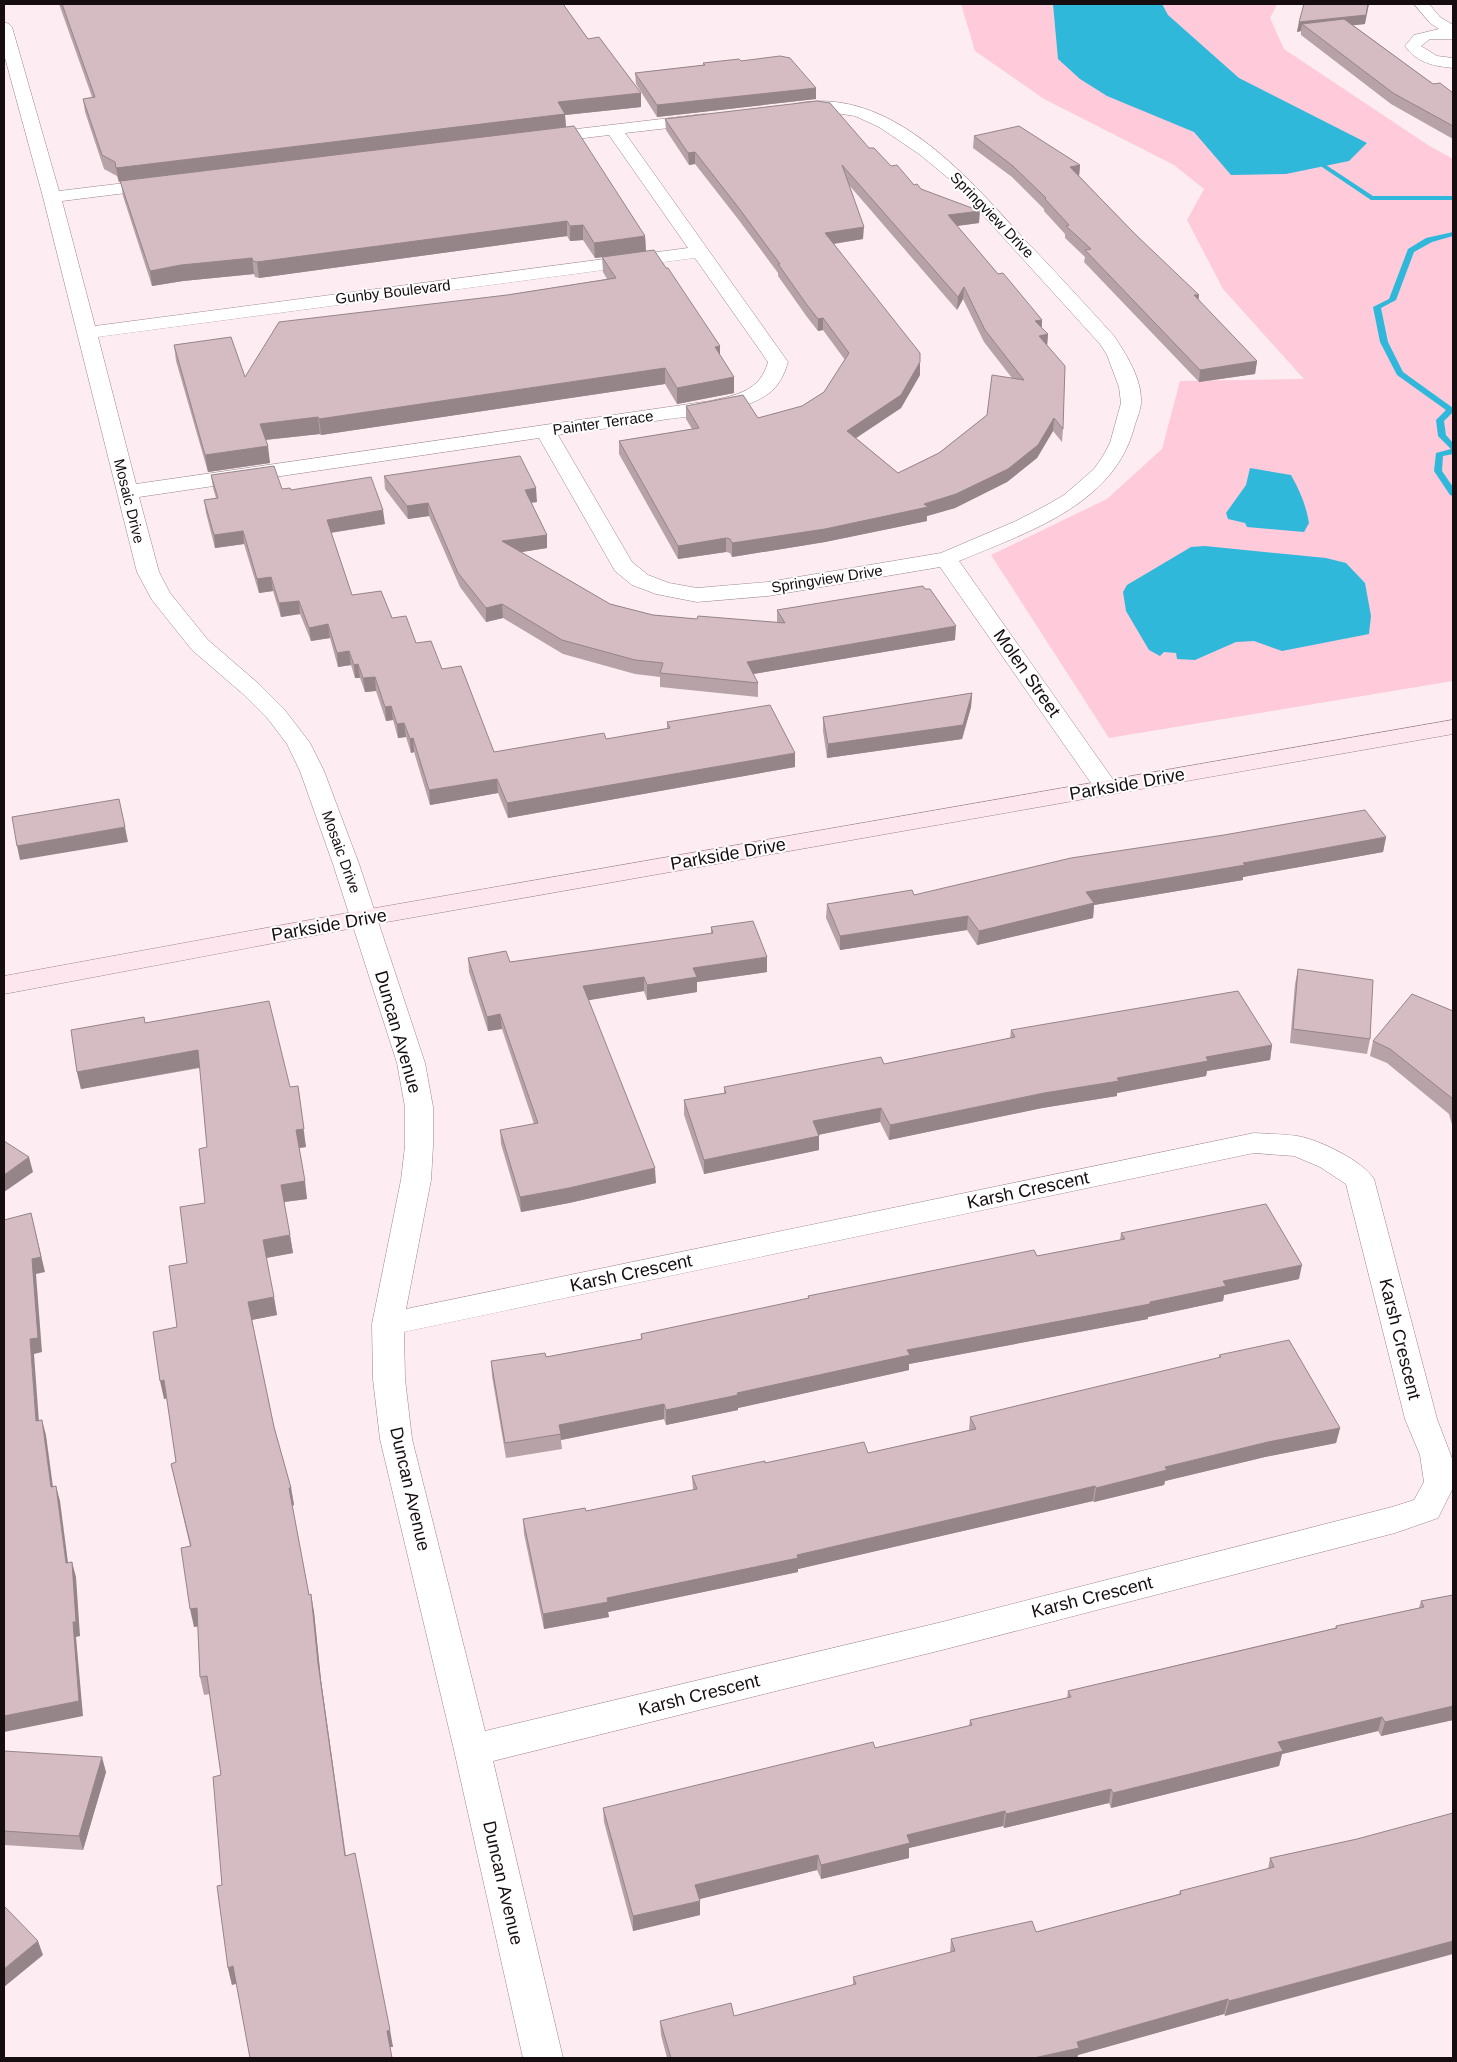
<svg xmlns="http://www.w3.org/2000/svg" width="1457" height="2062" font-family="Arial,sans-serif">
	<rect width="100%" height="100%" fill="#fdedf2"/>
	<path fill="#ffcada" d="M961,4H1277L1270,18L1284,49L1428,145L1453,159V681L1109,738L991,555L1107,499L1162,449L1180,381L1304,379L1223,289L1187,220L1204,189L1174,165L1044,99L975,51Z"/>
	<g fill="#30b8db">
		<path d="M1053,4H1162L1168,15L1239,78L1367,143L1349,161L1286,174L1231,175L1194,132L1107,96L1080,79L1058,59Z"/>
		<path d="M1250,468L1291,475C1300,491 1306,505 1309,523L1304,532L1247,527L1245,523L1228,519L1226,513L1246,485Z"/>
		<path d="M1205,546L1326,558L1346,563L1365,583L1371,616L1369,634L1282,651L1254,641L1236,642L1195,660L1177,659L1176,653L1164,652L1160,656L1149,650L1126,611L1123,592L1127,585L1191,547Z"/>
	</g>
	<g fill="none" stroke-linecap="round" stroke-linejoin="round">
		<g fill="#30b8db" fill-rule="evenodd">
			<path d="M1322,165H1326L1373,196H1453V200H1371L1322,167Z"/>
			<path d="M1453,232V236L1432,242L1414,252L1396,300L1381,308L1388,342L1403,372L1453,408V412L1444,421L1446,435L1453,443V454L1443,456L1442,471L1453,487V496L1450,495L1434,471L1436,453L1451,449L1438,436L1436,420L1446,410L1397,375L1380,342L1373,307L1389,299L1408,249L1426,238Z"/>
		</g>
		<defs>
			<g id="street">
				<path d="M1414,4H1429L1440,17L1453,25V39H1430L1421,46L1437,56L1453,58V68C1434,66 1417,63 1405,46L1414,35L1439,29L1430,23Z"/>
				<path d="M4,22L9,24L12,27L59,191L158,179L164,180L167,184L164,188L158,189L62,201L95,326L688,248L609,135L543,143L537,142L535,138L537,134L543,133L704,114L710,115L712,119L710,123L704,124L625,133L788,362C784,375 779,386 768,394C743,412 698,415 668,419C631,425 594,430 558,435L632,562L648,575L669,583L697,588L768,582L941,553L1016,521L1047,505L1064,495L1094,469L1103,456L1110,443L1121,403L1119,387L1107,355L1100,344L953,182L919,154L879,127L855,116L829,112L796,113L790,111L788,108L790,105C886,81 966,175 1023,238C1054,270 1084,303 1114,336C1126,354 1142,379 1141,402C1141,410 1136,420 1134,428C1113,506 1025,533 959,561L1119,788L1116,793L1107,795L1098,793L940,567L768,596L697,602L656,594L632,585L615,571L539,438L139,497L159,572L170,593L208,640L259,684L284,709L310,743L324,771L359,864L425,1063L433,1107V1146L431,1180L406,1309L1254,1133C1268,1134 1283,1134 1297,1136C1318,1139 1363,1161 1374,1179L1437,1419L1453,1461V1488L1438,1518L1395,1533L942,1650L493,1761L563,2058H523L454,1750L380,1439L373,1379L372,1324L401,1180L405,1146V1107L397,1063L333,864L300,771L287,744L268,719L243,694L192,650L152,600L137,572L43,197L4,54ZM695,258L768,362C760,391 737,395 710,401L136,484L98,337ZM1254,1153L1294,1156L1320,1167L1346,1184L1405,1419L1420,1455L1424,1482L1414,1500L1392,1507L942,1622L485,1731L412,1439L405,1379L404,1332Z"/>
			</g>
			<path id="secondary" d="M1453,720V734L364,926L4,994V976L364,910Z"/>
		</defs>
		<use href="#street" stroke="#9c848b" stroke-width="1"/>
		<use href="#secondary" stroke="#9c848b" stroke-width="1"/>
		<use href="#street" fill="#fff" fill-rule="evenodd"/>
		<use href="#secondary" fill="#fee6ee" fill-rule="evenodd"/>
	</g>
	<g fill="#b7a2a8" fill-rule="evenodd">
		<path d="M59,4H563L588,39L641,107L565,115L566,127L645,236L646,251L666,268L720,346V355L734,377V393L677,404L665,384L321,435L320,434L266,440L270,463L208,472L176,361L174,345L245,377L507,295L607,279L603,272L602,257L595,258L583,240L570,241L567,236L259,278L255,277L254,274L183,281L152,286L123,196L121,182H119L117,176L104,169L85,112L83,99L92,97Z"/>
		<path d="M1299,22L1365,24L1353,25L1433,84L1453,93V139L1391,104L1301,35V31L1297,32Z"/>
		<path d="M741,61L816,88V99L657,117L636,84L635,73L703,65V63Z"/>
		<path d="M665,119L869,148L914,185L979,223L957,226L998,274L1042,320V328L1048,334L1047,345L1063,429L1062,442L1053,431L1037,458L1007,482L955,508L927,516V521L825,542L732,557L730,553L726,552L678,559L619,454V441L692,429L686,419V406L758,418L802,406L824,392L845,360L823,330L818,331L807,317L778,276V273L738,219L695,164L689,165L666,130ZM849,185L957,310L963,299L984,342L1012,378L987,415L939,453L898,473L856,438L901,408L920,375V362L834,244L863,239Z"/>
		<path d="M974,136L1080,165L1079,176L1257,361L1255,374L1199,382L1084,262L1085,257L1065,238V234L1044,211V209L1012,177L973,148Z"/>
		<path d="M211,475L282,489L291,490L385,524L331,533L352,595L392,618L442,669L494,752L606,739L667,729V722L795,767L508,818L498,793L430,805L414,752L411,753L406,737L398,738L393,720L386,721L376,691L365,692L360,678H355L351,665L338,667L330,638L311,641L300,614L281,617L273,591L259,593L244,544L215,548L206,513L204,500L216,498L213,488Z"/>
		<path d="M384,476L537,502L531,503L547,535V548L521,552L610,604L653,615L697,619L777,622V610L955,640L753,674L758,683V697L660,687V677L635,674L563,654L503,618L486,622L460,587L429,516L408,519L385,489Z"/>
		<path d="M972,693L971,707L962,739L827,758L823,731V717Z"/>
		<path d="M1386,837L1383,852L1243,877V880L1094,905L1093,918L977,945L967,930L840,950L826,918L827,904L914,895Z"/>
		<path d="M711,927L767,972L697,982V992L647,1000L644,991L588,1000L656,1183L569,1203L521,1212L501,1144L500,1130L534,1124L502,1029L488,1031L469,972L468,958L510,962L711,934Z"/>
		<path d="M1298,969L1370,1039L1367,1054L1290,1043L1295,984Z"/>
		<path d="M1453,1011V1128L1449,1114L1387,1063L1370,1056L1373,1041Z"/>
		<path d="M145,1023L290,1087L306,1147L299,1148L307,1199L284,1202L293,1253L266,1258L277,1315L252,1320L274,1427L291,1488L294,1505L292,1506L309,1595L314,1612L321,1680L346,1856L393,2047L236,1984L232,1985L228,1968L222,1885L221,1775L210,1694L204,1695L200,1677L198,1626L194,1627L190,1546L171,1464L176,1462L167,1398L164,1399L177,1327L187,1263L205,1203L207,1147L200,1068L81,1089L77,1072Z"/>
		<path d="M1011,1030L1272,1045L1270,1060L1207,1071L1206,1076L1117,1093V1096L1042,1108L889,1140L880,1122L819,1135V1150L704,1174L684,1115V1100L724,1093V1087L884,1064L1010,1038Z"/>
		<path d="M1121,1233L1299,1279L1224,1295L1223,1301L1148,1317V1319L909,1364V1370L738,1408V1410L666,1425L664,1419L561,1440L562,1449L506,1458L492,1376L491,1361L546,1357L641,1339V1334L808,1299V1296L1037,1256L1120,1240Z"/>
		<path d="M1219,1355L1340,1428L1336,1443L1265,1457L1165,1481L1164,1485L1094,1502L1093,1501L798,1569V1572L608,1612L609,1617L544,1629L524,1534L523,1519L586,1511L693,1490L692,1476L765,1463L868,1453L969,1430L970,1417L1219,1358Z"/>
		<path d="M1453,1595V1720L1381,1736L1378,1731L1282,1754L1279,1766L1111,1808L1109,1803L1004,1828L1003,1826L909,1848V1858L821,1879L817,1870L699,1899L700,1915L633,1931L604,1822L603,1808L875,1748L969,1726L970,1720L1067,1698L1068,1691L1335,1628L1336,1626L1419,1608L1421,1601Z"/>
		<path d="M4,1751L106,1772L83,1850L4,1845Z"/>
		<path d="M1357,1839L1225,2016L1224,2014L1078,2055L1077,2058H667L661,2035L660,2021L734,2016L853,1985V1977L950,1953L951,1939L1036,1932L1179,1894L1180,1891L1268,1869L1270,1858Z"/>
	</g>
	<g fill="#958488">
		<path d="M1369,4L1365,24L1311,30L1302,24L1301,31L1297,32L1299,22Z"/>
		<path d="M816,88V99L657,117V105Z"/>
		<path d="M641,93V107L565,115L566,128L119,182L116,168L558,102Z"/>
		<path d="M695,152V164L689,165L688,153Z"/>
		<path d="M1080,165L1079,177L1070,167Z"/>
		<path d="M980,211L979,223L948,227V215Z"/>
		<path d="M567,221V236L259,278L257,262Z"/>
		<path d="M583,225V240L570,241V226Z"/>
		<path d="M864,227L863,239L825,245V233Z"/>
		<path d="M645,236L646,252L595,258L594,243Z"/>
		<path d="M252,258L254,274L183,281L152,286L150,271L181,265Z"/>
		<path d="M964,287L963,299L957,310L958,297Z"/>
		<path d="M1194,295H1199L1198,307Z"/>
		<path d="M823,318V330L818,331V319Z"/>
		<path d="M1042,320L1041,332L1035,321Z"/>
		<path d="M1048,334L1047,347L1039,336Z"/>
		<path d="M720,346V362L715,347Z"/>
		<path d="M1257,361L1255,374L1199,382L1200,370Z"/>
		<path d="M920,362V375L901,408L847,444V431Z"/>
		<path d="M665,368V384L321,435L319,419Z"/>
		<path d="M734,377V393L677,404V388Z"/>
		<path d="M318,417L320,434L263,440L260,424Z"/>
		<path d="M1054,418L1053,431L1037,458L1007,482L955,508L927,516V521L825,542L732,557V543L924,504Z"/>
		<path d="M268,446L270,463L208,472L205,455Z"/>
		<path d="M536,488L537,502L526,503L525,490Z"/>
		<path d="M428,503L429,516L408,519L407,506Z"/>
		<path d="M383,510L385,524L328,533L327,520Z"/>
		<path d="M243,531L244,544L215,548L214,535Z"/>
		<path d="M547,535V548L503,555L502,541Z"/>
		<path d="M726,538V552L678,559V546Z"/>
		<path d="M271,577L273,591L259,593L257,579Z"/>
		<path d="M299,601L300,614L281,617L279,603Z"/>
		<path d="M502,604L503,618L486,622V608Z"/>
		<path d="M328,624L330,638L311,641L309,628Z"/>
		<path d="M956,626L955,640L747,675V662Z"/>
		<path d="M349,651L351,665L338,667L337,653Z"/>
		<path d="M358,664L360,678H355L354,665Z"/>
		<path d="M375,677L376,691L365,692L363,678Z"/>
		<path d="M972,693L971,707L962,739L827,758L828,744Z"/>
		<path d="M391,706L393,720L386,721L385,707Z"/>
		<path d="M404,723L406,737L398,738L397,724Z"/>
		<path d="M413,738L414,752L411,753L410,739Z"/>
		<path d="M795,753V767L508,818L507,803Z"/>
		<path d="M497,779L498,793L430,805L429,790Z"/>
		<path d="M125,827L128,842L20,860L17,846Z"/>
		<path d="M1386,837L1383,852L1243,877V880L1094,905L1093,918L977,945L979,931L1086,892Z"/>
		<path d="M968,916L967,930L840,950V936Z"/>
		<path d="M767,957V972L697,982V992L647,1000V985L693,968Z"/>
		<path d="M644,977V991L584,1001L583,986Z"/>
		<path d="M500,1014L502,1029L488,1031L487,1017Z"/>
		<path d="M1272,1045L1270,1060L1207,1071L1206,1076L1117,1093V1096L1042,1108L889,1140L890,1125L1117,1078L1206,1057Z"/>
		<path d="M198,1050L201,1067L81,1089L77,1072Z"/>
		<path d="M298,1086L306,1147L299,1148L296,1130Z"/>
		<path d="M881,1108L880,1122L812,1136L813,1121Z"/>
		<path d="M819,1136V1150L704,1174V1160Z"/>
		<path d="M29,1157L33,1172L4,1192V1175Z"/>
		<path d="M655,1168L656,1183L569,1203L521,1212L520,1197Z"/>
		<path d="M305,1181L307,1199L284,1202L281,1185Z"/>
		<path d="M31,1213L45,1272L36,1274L42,1352L34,1354L40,1436L36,1421L30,1339Z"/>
		<path d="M290,1235L293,1253L266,1258L263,1240Z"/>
		<path d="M1302,1265L1299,1279L1224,1295L1223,1301L1148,1317V1319L909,1364V1370L738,1408V1410L666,1425V1410L737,1393L907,1350L1150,1302L1223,1281Z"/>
		<path d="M274,1297L277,1315L251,1320L248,1302Z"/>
		<path d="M164,1380L168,1398L164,1399L160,1381Z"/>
		<path d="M664,1404V1419L561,1440L559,1425Z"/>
		<path d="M42,1420L46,1435L55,1502L51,1487Z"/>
		<path d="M1340,1428L1336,1443L1265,1457L1165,1481L1164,1485L1094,1502L1096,1488L1165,1467L1268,1442Z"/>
		<path d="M56,1486L60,1501L70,1578L66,1563Z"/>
		<path d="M1095,1486L1093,1501L798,1569V1572L608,1612L609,1617L544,1629L543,1614L607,1598L797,1555Z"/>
		<path d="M289,1488H291L294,1505L292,1506Z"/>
		<path d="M72,1562L76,1577L80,1636L76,1637L83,1716L4,1732V1716L73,1622Z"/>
		<path d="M311,1594L314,1612L321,1680L348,1873L318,1663Z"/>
		<path d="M197,1608L200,1626L194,1627L190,1609Z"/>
		<path d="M1453,1706V1720L1381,1736L1385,1722Z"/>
		<path d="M1382,1717L1378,1731L1282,1754L1279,1766L1111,1808L1113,1793L1278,1742Z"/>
		<path d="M102,1757L106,1772L83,1850L79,1836Z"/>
		<path d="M1111,1789L1109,1803L1004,1828L1006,1814Z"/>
		<path d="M1005,1811L1003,1826L909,1848V1858L821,1879V1865L907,1835Z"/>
		<path d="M818,1855L817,1870L696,1900L695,1885Z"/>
		<path d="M700,1901V1915L633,1931V1916Z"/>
		<path d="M38,1941L43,1955L4,1987V1969Z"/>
		<path d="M1453,1941V1954L1225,2016L1229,2001Z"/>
		<path d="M233,1966L237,1983L232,1985L228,1968Z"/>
		<path d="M1228,1999L1224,2014L1078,2055L1077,2058H1034L1077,2042Z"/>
		<path d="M390,2030L393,2047H389L387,2031Z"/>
	</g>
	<g fill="#d5bcc3" stroke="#958488" fill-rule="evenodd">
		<path d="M62,4H563L588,39L599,37L641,93L558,102L565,114L116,168L115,162L102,155L83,99L95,97Z"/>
		<path d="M1304,4H1368L1366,15L1299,22Z"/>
		<path d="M1344,19L1433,84L1440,83L1453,93V126L1393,93L1302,24Z"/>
		<path d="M780,56L790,58L816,88L657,105L635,73L705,65L703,63L739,59L741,61Z"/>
		<path d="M817,101L830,103L869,148H874L891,166L897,165L914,185L917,184L921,189L980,211L948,215L998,274L1003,273L1042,320L1035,321L1048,334L1039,336L1065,366L1063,429L1054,418L1038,445L1008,469L956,494L924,504L928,507L825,529L732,543L730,539L726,538L678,546L619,441L699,428L686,406L743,395L758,418L802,406L824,392L849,353L823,318L818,319L807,305L778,264H780L738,207L695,152L688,153L665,119ZM842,165L958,297L964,287L985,330L1024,380L992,375L987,415L939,453L898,473L847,431L901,395L920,362V353L825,233L864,227Z"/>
		<path d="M574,126L645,236L594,243L583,225L570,226L567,221L257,262L253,261L252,258L181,265L150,271L120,181Z"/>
		<path d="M1019,126L1080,165L1070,167L1135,234L1199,295H1194L1257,361L1200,370L1085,250L1091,249L1066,226L1069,225L1045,199L1046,198L1013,166L974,136Z"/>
		<path d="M654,250L666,268H668L720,346L715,347L734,377L677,388L665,368L319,419L318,417L260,424L268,446L205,455L174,345L231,337L245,377L279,322L507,295L616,278L602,257Z"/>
		<path d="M520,456L536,488L525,490L547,535L502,541L610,604L653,615L697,619L698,616L785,623L777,610L923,586L925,589H930L956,626L747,662L758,683L660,673L663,663L635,660L562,640L502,604L486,608L458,573L428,503L407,506L384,476Z"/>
		<path d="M274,466L282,489L290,488L291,490L371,477L383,510L327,520L352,595L381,591L392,618L406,616L416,643L431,641L442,669L461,666L494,752L604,733L606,739L670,728L667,722L770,705L795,753L507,803L497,779L429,790L413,738L410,739L404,723L397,724L391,706L385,707L375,677L363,678L358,664L354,665L349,651L337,653L328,624L309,628L299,601L279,603L271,577L257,579L243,531L214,535L204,500L218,498L211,475Z"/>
		<path d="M972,693L963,725L828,744L823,717Z"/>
		<path d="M119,799L125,827L17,846L12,817Z"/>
		<path d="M1365,810L1386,837L1243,863L1245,865L1086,892L1094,903L979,931L968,916L840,936L827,904L912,890L914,895L1071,858L1224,835Z"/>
		<path d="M753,921L767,957L693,968L697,977L647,985L644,977L583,986L655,1168L569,1188L520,1197L500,1130L538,1123L500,1014L487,1017L468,958L506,951L510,962L713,933L711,927Z"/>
		<path d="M1298,969L1373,980L1370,1039L1293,1029Z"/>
		<path d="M1238,991L1272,1045L1206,1057L1208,1061L1117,1078L1119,1081L1044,1093L890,1125L881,1108L813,1121L819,1136L704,1160L684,1100L726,1093L724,1087L881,1057L884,1064L1015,1037L1011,1030Z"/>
		<path d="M1412,994L1453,1011V1101V1099L1390,1049L1373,1041Z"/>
		<path d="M269,1001L290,1087L298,1086L304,1129L296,1130L305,1181L281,1185L290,1235L263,1240L274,1297L248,1302L274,1427L291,1488H289L309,1595L311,1594L318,1663L345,1856L355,1853L390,2030L387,2031L392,2058H250L233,1966L228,1968L217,1886L222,1885L213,1777L221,1775L207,1676L200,1677L197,1608L190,1609L181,1548L191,1546L171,1464L176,1462L164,1380L160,1381L153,1332L177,1327L169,1266L187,1263L180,1207L205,1203L199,1149L207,1147L198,1050L77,1072L71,1030L144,1017L145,1023Z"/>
		<path d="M4,1141L29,1157L4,1175Z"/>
		<path d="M1266,1204L1302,1265L1223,1281L1226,1286L1150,1302V1304L907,1350L910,1355L737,1393L738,1395L666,1410L664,1404L559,1425L561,1434L505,1443L491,1361L545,1353L546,1357L642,1339L641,1334L809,1298L808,1296L1034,1250L1037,1256L1125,1239L1121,1233Z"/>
		<path d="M31,1213L41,1257L32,1259L38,1338L30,1339L36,1421L42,1420L51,1487L56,1486L66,1563L72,1562L76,1622H73L79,1701L4,1716V1220Z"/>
		<path d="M1289,1340L1340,1428L1268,1442L1165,1467L1167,1470L1096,1488L1095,1486L797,1555L798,1558L607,1598L608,1602L543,1614L523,1519L585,1508L586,1511L697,1489L692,1476L765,1461V1463L864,1442L868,1453L976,1429L970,1417L1221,1357L1219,1355Z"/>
		<path d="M1453,1595V1706L1385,1722L1382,1717L1278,1742L1283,1751L1113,1793L1111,1789L1006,1814L1005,1811L907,1835L910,1843L821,1865L818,1855L695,1885L700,1901L633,1916L603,1808L873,1742L875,1748L972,1725L970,1720L1071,1697L1068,1691L1337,1628L1336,1626L1424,1607L1421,1601Z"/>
		<path d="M4,1751L102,1757L79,1836L4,1831Z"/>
		<path d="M1453,1813V1941L1229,2001L1228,1999L1077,2042L1079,2048L1034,2058H671L660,2021L731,2003L734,2016L856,1984L853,1977L955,1951L951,1939L1032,1921L1036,1932L1181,1894L1180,1891L1274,1867L1270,1858L1357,1839Z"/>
		<path d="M4,1906L38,1941L4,1969Z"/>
	</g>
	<g text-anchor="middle" stroke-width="4" stroke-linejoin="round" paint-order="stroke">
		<g font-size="15" fill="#160d10" stroke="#fff">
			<text transform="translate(992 215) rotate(46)" y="5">Springview Drive</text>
			<text transform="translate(393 292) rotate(-7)" y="5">Gunby Boulevard</text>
			<text transform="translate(603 423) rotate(-8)" y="5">Painter Terrace</text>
			<text transform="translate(129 501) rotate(76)" y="5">Mosaic Drive</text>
			<text transform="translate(827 579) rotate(-9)" y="5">Springview Drive</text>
			<text transform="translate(341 852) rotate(70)" y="5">Mosaic Drive</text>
		</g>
		<g font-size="18" fill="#160d10" stroke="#fff">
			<text transform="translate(1027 673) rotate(55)" y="6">Molen Street</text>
			<text transform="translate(1127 784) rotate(-10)" y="6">Parkside Drive</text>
			<text transform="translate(728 854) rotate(-10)" y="6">Parkside Drive</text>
			<text transform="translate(329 925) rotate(-10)" y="6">Parkside Drive</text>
			<text transform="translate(398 1032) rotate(74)" y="6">Duncan Avenue</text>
			<text transform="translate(1028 1190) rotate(-12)" y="6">Karsh Crescent</text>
			<text transform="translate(631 1273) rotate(-12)" y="6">Karsh Crescent</text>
			<text transform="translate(1400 1339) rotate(76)" y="6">Karsh Crescent</text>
			<text transform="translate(410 1489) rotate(77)" y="6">Duncan Avenue</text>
			<text transform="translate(1092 1597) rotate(-14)" y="6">Karsh Crescent</text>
			<text transform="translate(699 1695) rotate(-14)" y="6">Karsh Crescent</text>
			<text transform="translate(503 1883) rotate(77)" y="6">Duncan Avenue</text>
		</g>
	</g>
	<rect width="1457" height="2062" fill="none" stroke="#160d10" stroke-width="10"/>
</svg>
